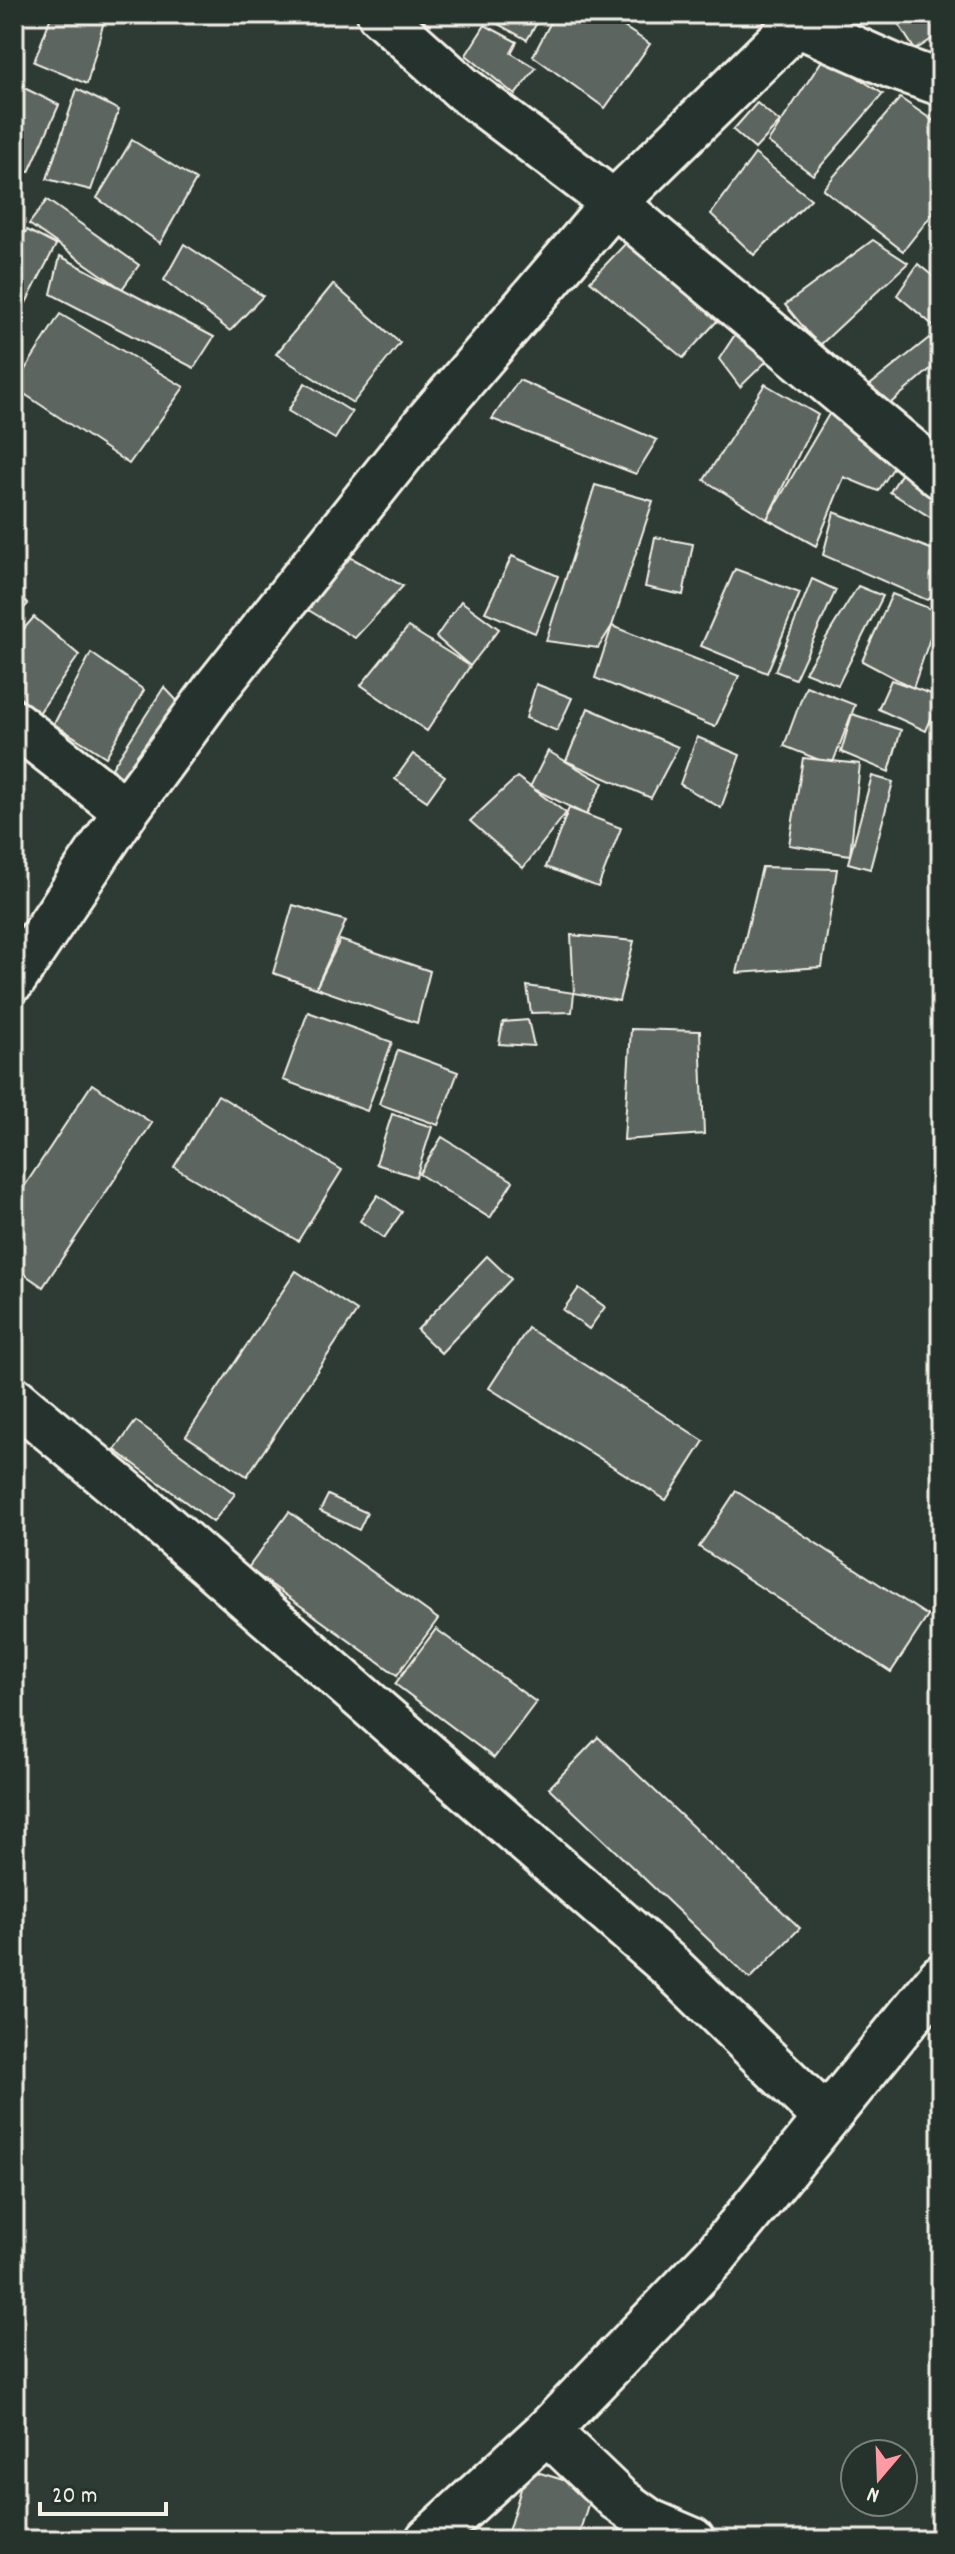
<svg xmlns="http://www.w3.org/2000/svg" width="955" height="2554" font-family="Dekko,sans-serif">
	<rect width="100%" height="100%" fill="#2e3b34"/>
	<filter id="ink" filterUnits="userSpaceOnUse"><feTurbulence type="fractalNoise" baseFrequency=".0125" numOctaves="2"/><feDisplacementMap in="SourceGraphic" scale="16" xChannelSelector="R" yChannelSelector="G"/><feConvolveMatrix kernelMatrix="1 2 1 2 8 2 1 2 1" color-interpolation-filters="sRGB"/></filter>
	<g filter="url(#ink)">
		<g fill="#5c655e" stroke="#f4f1e8" stroke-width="2">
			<path d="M52,14H86L104,21L87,84L34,62Z"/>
			<path d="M480,14H542L527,40Z"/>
			<path d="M555,14H604L650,44L605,108L533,56Z"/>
			<path d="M892,14H941V33L915,50Z"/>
			<path d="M485,25L517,42L511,53L536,68L515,95L466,55Z"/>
			<path d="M825,56L883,94L813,175L768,142Z"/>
			<path d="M14,83L59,105L29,172L14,167Z"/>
			<path d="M77,89L119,110L91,190L47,179Z"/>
			<path d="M900,98L941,126V203L903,251L823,189Z"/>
			<path d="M757,103L780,122L755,149L733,130Z"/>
			<path d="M132,140L196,180L160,243L97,198Z"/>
			<path d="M755,154L811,199L754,255L711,214Z"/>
			<path d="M47,200L139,265L122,289L29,224Z"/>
			<path d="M27,230L56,245L14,326V248Z"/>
			<path d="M873,240L908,263L819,346L785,305Z"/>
			<path d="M626,243L719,319L683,358L590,281Z"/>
			<path d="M184,244L263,296L230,331L164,280Z"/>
			<path d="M60,256L214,337L194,368L51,294Z"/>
			<path d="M918,264L941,283V332L897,295Z"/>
			<path d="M333,284L400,343L353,403L276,354Z"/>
			<path d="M60,314L184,387L129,464L14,387Z"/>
			<path d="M740,327L776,352L740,387L719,359Z"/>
			<path d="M929,338L941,349V360L886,407L870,385Z"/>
			<path d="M519,380L657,440L636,474L492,419Z"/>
			<path d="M305,383L352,412L335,439L288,411Z"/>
			<path d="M765,384L818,415L767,519L704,480Z"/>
			<path d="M835,404L900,458L878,491L844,477L816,546L767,519Z"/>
			<path d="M905,468L941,491V517L938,522L890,492Z"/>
			<path d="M595,485L653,501L612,626L598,648L546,641Z"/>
			<path d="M834,512L941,553V595L938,594L927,600L823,555Z"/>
			<path d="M655,537L693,544L683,595L645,587Z"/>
			<path d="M348,556L403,586L355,638L305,608Z"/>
			<path d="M512,556L558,576L535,633L485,612Z"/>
			<path d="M735,569L800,593L767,673L701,646Z"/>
			<path d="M812,579L836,590L795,679L775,671Z"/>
			<path d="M858,586L883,596L838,685L805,672Z"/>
			<path d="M14,589L28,604L14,618Z"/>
			<path d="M892,594L939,612L913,688L862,661Z"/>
			<path d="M461,601L499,629L470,666L436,637Z"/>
			<path d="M34,617L79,655L39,713L14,693V640Z"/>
			<path d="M612,626L739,676L715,727L595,678Z"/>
			<path d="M408,627L470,666L427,731L361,685Z"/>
			<path d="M91,653L144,690L106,757L54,724Z"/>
			<path d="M891,680L940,697L926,731L878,709Z"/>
			<path d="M536,684L572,698L557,731L526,718Z"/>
			<path d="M806,686L855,705L832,765L784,746Z"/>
			<path d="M164,687L184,708L121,778L112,768Z"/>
			<path d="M588,708L678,747L651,798L566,761Z"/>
			<path d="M852,714L901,730L889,772L841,752Z"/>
			<path d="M697,737L740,755L721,808L680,784Z"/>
			<path d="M548,751L603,783L586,815L530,787Z"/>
			<path d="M413,754L445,776L427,801L395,779Z"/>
			<path d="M803,758L860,764L850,855L789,845Z"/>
			<path d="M872,776L893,782L870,869L848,863Z"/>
			<path d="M517,777L566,813L523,868L470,821Z"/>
			<path d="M569,808L621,828L598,887L546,867Z"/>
			<path d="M762,867L837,869L822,967L737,973Z"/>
			<path d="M293,905L346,921L316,988L273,973Z"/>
			<path d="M571,935L634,941L619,1001L574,993Z"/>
			<path d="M340,940L430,971L417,1023L316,988Z"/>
			<path d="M527,986L574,993L572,1012L531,1013Z"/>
			<path d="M308,1012L392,1042L367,1111L283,1080Z"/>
			<path d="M528,1020L534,1046L499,1044L503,1022Z"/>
			<path d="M631,1029L700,1031L704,1134L624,1140Z"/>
			<path d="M398,1050L458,1072L438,1125L379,1104Z"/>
			<path d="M92,1084L152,1123L43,1287L14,1267V1202Z"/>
			<path d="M218,1095L342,1170L298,1241L174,1167Z"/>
			<path d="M392,1114L432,1127L416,1177L376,1164Z"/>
			<path d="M442,1137L513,1181L490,1218L419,1174Z"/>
			<path d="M378,1195L402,1212L384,1238L360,1221Z"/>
			<path d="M487,1256L511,1279L441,1353L417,1330Z"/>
			<path d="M296,1271L357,1311L247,1476L186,1436Z"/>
			<path d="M579,1288L605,1307L589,1329L563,1310Z"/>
			<path d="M528,1328L704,1441L666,1500L489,1388Z"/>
			<path d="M136,1421L235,1494L213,1522L115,1450Z"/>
			<path d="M736,1491L928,1616L891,1672L699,1547Z"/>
			<path d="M328,1495L367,1513L359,1530L320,1511Z"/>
			<path d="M289,1512L438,1619L397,1675L248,1568Z"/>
			<path d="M436,1629L536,1702L494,1758L395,1684Z"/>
			<path d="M598,1737L800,1928L750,1979L549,1788Z"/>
			<path d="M527,2469L593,2489L577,2540H523L507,2535Z"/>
		</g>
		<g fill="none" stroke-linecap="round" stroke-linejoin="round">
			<defs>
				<g id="street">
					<path d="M380,14L462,88L614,203L941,476"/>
					<path d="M795,23L895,67L941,83"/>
					<path d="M14,723L126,811"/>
					<path d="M14,979L126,811L216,688L427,422L614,203L807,14"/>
					<path d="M14,1399L136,1501L671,1967L826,2118"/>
					<path d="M547,2431L618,2499L650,2522L692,2540"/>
					<path d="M428,2540L547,2431L716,2255L941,1977"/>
				</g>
			</defs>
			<use href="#street" stroke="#f4f1e8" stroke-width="50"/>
			<use href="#street" stroke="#26332d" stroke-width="44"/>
		</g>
	</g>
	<rect width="955" height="2554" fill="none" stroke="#26332d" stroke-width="48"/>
	<rect x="24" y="24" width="907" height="2506" fill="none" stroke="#f4f1e8" stroke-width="3" filter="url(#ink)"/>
	<g transform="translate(879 2478) rotate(199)"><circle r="38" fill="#26332d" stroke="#787f78" stroke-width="2"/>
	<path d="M0-6L14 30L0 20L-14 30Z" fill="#ff9aa2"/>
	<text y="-12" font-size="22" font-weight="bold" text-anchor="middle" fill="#f4f1e8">N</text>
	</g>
	<path d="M40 2502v12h126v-12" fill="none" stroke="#f4f1e8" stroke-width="4"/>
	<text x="52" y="2502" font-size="24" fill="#f4f1e8" stroke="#26332d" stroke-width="6" paint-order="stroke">20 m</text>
</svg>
